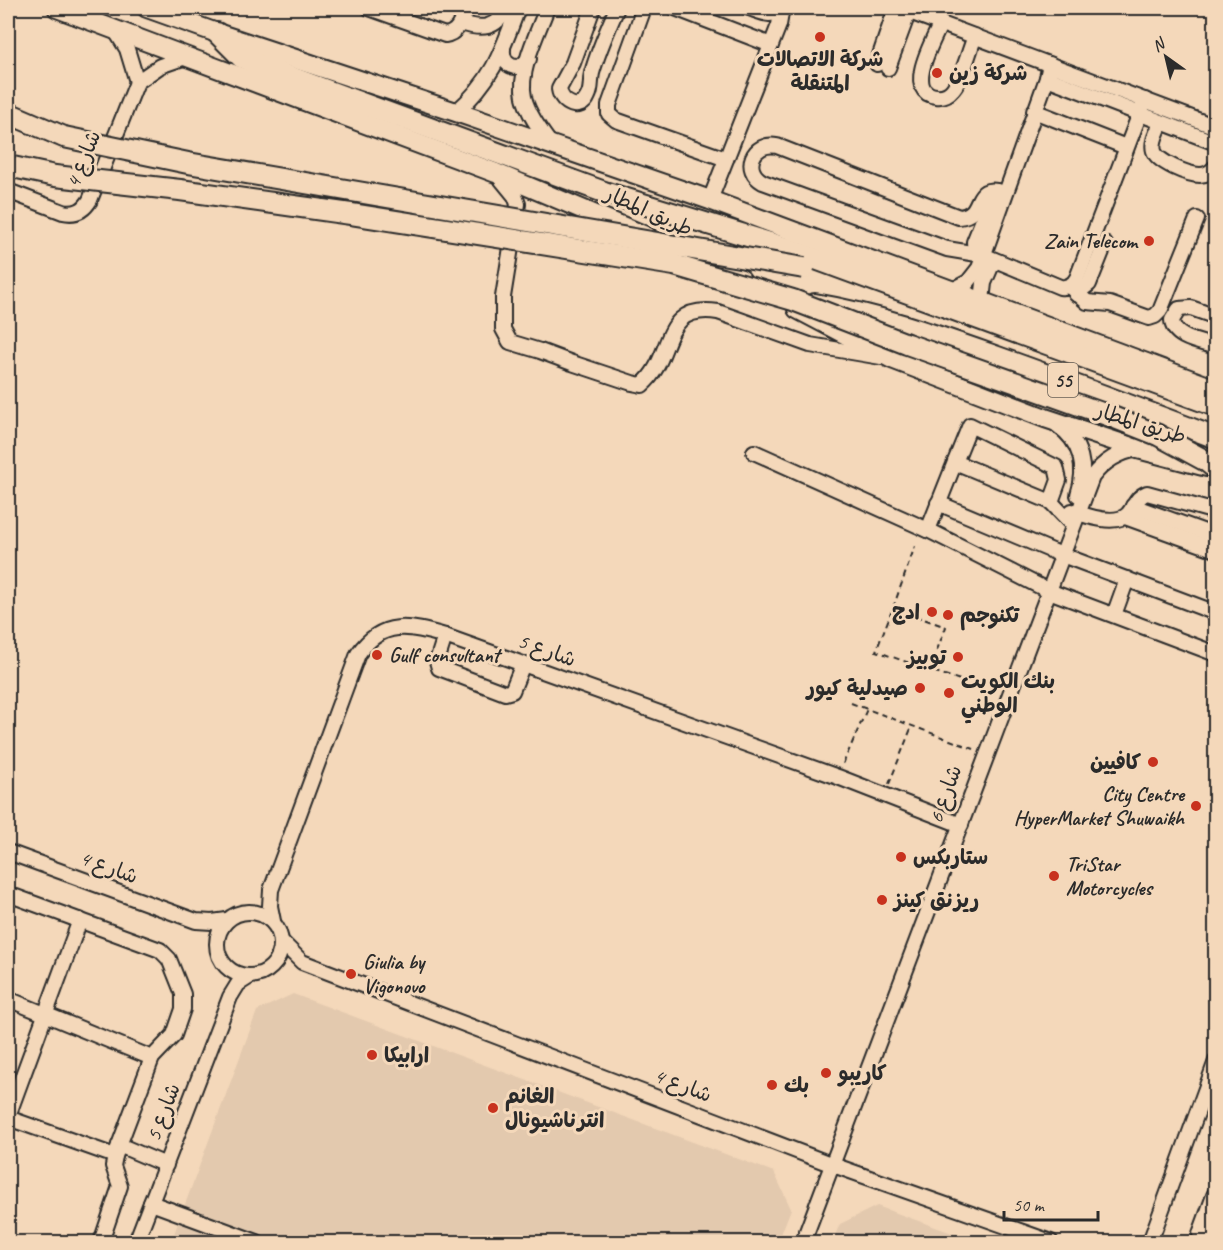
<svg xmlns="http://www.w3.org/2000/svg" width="1223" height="1250" font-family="Caveat,'Playpen Sans Arabic',sans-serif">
	<rect width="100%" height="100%" fill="#f4d8ba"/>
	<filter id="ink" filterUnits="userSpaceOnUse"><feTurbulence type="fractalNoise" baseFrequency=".0167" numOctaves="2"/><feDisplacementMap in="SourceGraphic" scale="12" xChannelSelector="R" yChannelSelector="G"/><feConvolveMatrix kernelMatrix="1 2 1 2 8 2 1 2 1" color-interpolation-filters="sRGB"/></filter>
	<g filter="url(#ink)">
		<g fill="#e3c9ae">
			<path d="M293,994L774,1172L791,1209L778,1242H171L257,1011Z"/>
			<path d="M877,1206L977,1242H832L840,1224Z"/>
		</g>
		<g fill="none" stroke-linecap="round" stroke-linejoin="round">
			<defs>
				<g id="minor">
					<path d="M369,8L445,35C459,33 462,19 467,8"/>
					<path d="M547,8C538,32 518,71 524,97C528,114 541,131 551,145"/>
					<path d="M593,8L573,63L559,89C561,104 581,113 588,96C592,89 590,81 592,73C598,51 608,29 617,8"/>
					<path d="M644,8L609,105V114L616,120L726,159"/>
					<path d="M675,8L771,45"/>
					<path d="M749,8C761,12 772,19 783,8"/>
					<path d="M899,8L1216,127"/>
					<path d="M461,23C482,30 496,29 507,8"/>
					<path d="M941,23C934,39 903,92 936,96C943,97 949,94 953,89C963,77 969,51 975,36"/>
					<path d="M115,30L127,49L137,82"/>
					<path d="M503,49C502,60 508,68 520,67L529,59"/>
					<path d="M877,64L896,8"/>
					<path d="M888,68L909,11"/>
					<path d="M1047,78L1216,143"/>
					<path d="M1034,111L1126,147"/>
					<path d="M456,112C493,80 502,51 518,8"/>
					<path d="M1161,123C1158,131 1151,142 1154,151C1157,162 1188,175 1200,175C1207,175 1212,171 1216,166"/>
					<path d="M497,174L515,196L518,204L503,297V329L510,342L540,351L572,363L632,383L642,385C675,358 659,303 718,312L810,345L881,357"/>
					<path d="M8,191L63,212C76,215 84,210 90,200L137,82L160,66L186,57"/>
					<path d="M1005,193C969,181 987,215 959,217L777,146C753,141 741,170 763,182L947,249L983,255L1060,287C1068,288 1073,285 1077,278L1145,100"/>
					<path d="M710,200L779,25L782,8"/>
					<path d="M975,253L974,242L991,200"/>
					<path d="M1069,286L1087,302L1110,304L1149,318L1155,316L1160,311L1197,219"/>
					<path d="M953,290L968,282L979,268L1047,78L1050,64"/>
					<path d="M1076,294L1089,284L1105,244"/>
					<path d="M982,301L984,283L994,260"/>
					<path d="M1216,317L1191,308L1179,309L1172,320C1173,339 1201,342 1216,347"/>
					<path d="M1057,425C1082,442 1087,468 1078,495"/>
					<path d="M754,452L928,530L1049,591L1216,654"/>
					<path d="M955,462L970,425L1056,467L1059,480L1051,502"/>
					<path d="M938,503L1057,553L1216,613"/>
					<path d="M1133,506L1216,536"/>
					<path d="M1072,511C1086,516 1116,526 1128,514C1135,506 1136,497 1147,493L1216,512"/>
					<path d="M1125,517L1216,550"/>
					<path d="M928,530L955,462L1051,502L1069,521"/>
					<path d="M1114,615L1127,579"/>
					<path d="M445,636L437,661L439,668L505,693L512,691L523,664"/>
					<path d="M8,852L196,921L212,922L227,920"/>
					<path d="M8,894L160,950L169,959L183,994V1009L174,1035L152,1058L115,1156L113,1166L120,1186L101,1242"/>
					<circle cx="249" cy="944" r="32"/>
					<path d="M273,921L270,906L271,890L358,654C382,619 410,626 445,636L838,777L961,825"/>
					<path d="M282,942L302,962L833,1165L1051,1242"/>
					<path d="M8,999L152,1058"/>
					<path d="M8,1116L80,920"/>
					<path d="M8,1118L115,1156"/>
					<path d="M119,1145L166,1165"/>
					<path d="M151,1203L257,1242"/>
					<path d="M136,1242L230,997L238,984L249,977"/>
					<path d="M803,1242L1092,477C1104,461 1119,452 1138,449"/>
					<path d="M1150,1242L1216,1061"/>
				</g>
				<g id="major">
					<path d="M57,8L496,173L648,237"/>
					<path d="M147,8L217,33L456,112L710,200L1216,389"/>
					<path d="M679,251L741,279"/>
					<path d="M797,309L892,359L1045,418L1138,449L1207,467"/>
					<path d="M1202,1234L1216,1196"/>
				</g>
				<g id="highway">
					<path d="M217,33L241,57L266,68L604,192L783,247L1216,406"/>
					<path d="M8,113L64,137"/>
					<path d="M815,304C875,314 932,334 989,354C1065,381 1140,409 1216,438"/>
					<path d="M1207,1242L1216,1220"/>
				</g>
			</defs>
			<use href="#minor" stroke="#2b2b2b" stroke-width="18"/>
			<use href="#major" stroke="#2b2b2b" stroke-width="22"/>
			<use href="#highway" stroke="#2b2b2b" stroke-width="24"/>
			<g stroke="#2b2b2b" stroke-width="2" stroke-dasharray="6 4.5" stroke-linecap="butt">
				<path d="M893,608L915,546"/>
				<path d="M929,670L876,651L893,608L946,627L929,670L976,685"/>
				<path d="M851,703L974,749"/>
				<path d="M843,764L867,709"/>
				<path d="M889,784L912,726"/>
			</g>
			<use href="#minor" stroke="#f4d8ba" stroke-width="14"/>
			<use href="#major" stroke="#f4d8ba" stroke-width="18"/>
			<use href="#highway" stroke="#f4d8ba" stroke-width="20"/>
			<defs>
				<g id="highway-bridge">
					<path d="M64,137L188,163L804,268"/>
					<path d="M8,166L55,176L180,190L351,214L674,265L793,300L907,344L1110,416L1158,435L1206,461L1216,469"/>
				</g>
			</defs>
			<use href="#highway-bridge" stroke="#2b2b2b" stroke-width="24" stroke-linecap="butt"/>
			<use href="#highway-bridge" stroke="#f4d8ba" stroke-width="20"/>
		</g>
	</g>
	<g fill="#c8321e" stroke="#f4d8ba" stroke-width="2">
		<circle cx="820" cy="37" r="6"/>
		<circle cx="937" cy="73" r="6"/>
		<circle cx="1149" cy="241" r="6"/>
		<circle cx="932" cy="612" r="6"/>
		<circle cx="948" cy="615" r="6"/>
		<circle cx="377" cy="655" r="6"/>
		<circle cx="958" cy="657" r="6"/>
		<circle cx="920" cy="688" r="6"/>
		<circle cx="949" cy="693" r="6"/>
		<circle cx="1153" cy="762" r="6"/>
		<circle cx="1196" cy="806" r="6"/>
		<circle cx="901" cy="857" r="6"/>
		<circle cx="1054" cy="876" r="6"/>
		<circle cx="882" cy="900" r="6"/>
		<circle cx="351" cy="974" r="6"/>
		<circle cx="372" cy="1055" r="6"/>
		<circle cx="826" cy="1073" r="6"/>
		<circle cx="772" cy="1085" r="6"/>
		<circle cx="493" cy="1108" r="6"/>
	</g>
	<g text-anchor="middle" stroke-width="6" stroke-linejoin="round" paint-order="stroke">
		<rect fill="#f4d8ba" stroke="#675f56" stroke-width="1.5" x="1048" y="363" width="30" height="34" rx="4.5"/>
		<g font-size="20" font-weight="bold" fill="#2b2b2b">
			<text x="1063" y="387">55</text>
		</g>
		<g font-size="21" font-weight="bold" fill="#2b2b2b" stroke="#f4d8ba" text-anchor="start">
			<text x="820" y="66" text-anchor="middle">شركة الاتصالات<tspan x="820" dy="24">المتنقلة</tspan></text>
			<text x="949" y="80">شركة زين</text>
			<text x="1137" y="248" text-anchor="end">Zain Telecom</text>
			<text x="920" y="619" text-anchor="end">ادج</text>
			<text x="960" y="622">تكنوجم</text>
			<text x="389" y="662">Gulf consultant</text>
			<text x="946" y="664" text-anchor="end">توبيز</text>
			<text x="961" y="688">بنك الكويت<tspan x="961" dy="24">الوطني</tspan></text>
			<text x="908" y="695" text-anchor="end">صيدلية كيور</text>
			<text x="1141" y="769" text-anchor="end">كافيين</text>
			<text x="1184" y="801" text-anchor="end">City Centre<tspan x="1184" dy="24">HyperMarket Shuwaikh</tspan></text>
			<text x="913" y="864">ستاربكس</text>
			<text x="1066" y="871">TriStar<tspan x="1066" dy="24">Motorcycles</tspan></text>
			<text x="894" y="907">ريزنق كينز</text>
			<text x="363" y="969">Giulia by<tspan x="363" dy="24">Vigonovo</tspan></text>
			<text x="384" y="1062">ارابيكا</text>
			<text x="838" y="1080">كاريبو</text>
			<text x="784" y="1092">بك</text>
			<text x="505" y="1103">الغانم<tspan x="505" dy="24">انترناشيونال</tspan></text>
		</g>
		<g font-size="21" fill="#2b2b2b" stroke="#f4d8ba">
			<text transform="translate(83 159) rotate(-68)" y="7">شارع 4</text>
			<text transform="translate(649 211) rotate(24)" y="7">طريق المطار</text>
			<text transform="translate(1141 423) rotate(17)" y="7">طريق المطار</text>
			<text transform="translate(547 650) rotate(20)" y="7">شارع 5</text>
			<text transform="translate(945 794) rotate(-70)" y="7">شارع 6</text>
			<text transform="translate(109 867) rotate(20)" y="7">شارع 4</text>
			<text transform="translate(683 1085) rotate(21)" y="7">شارع 4</text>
			<text transform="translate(163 1112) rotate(-69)" y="7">شارع 5</text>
		</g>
	</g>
	<rect width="1223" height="1250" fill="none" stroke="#f4d8ba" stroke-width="30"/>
	<rect x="15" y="15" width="1193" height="1220" fill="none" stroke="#2b2b2b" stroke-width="2" filter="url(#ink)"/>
	<g transform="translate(1166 57) rotate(326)" stroke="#f4d8ba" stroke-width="4.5" paint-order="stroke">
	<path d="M0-4.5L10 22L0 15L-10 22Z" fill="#2b2b2b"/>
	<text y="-9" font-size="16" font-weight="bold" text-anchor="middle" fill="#2b2b2b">N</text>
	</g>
	<path d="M1004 1211v9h94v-9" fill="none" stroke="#2b2b2b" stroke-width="3"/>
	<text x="1013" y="1211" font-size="18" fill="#2b2b2b" stroke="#f4d8ba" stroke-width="4.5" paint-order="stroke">50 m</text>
</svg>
